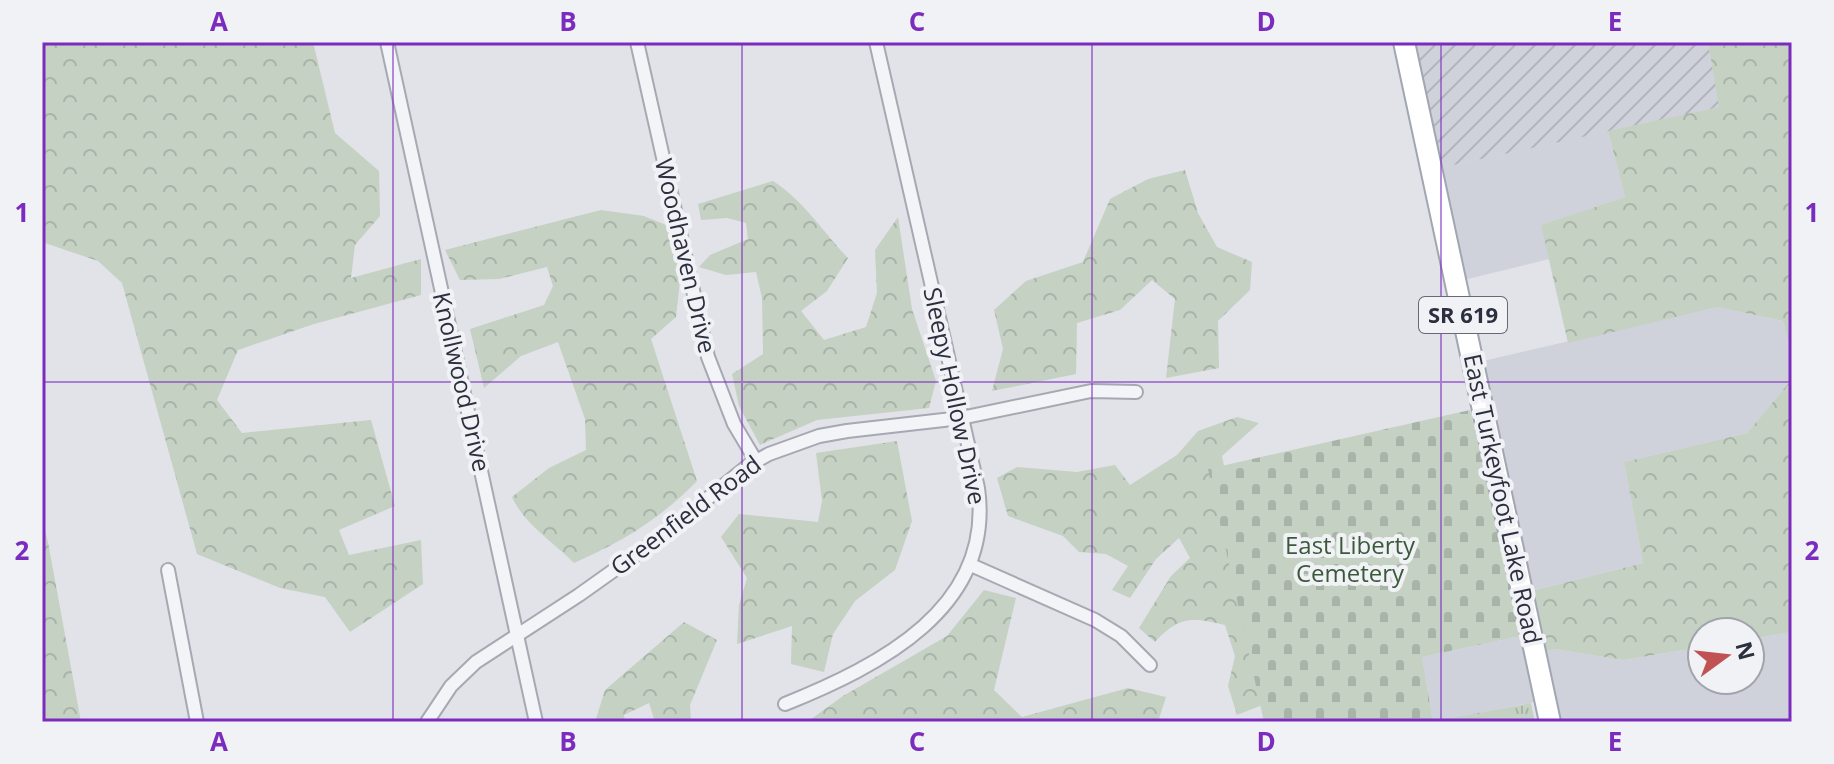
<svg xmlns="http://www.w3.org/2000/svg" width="1834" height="764" font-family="'Open Sans',sans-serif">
	<defs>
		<pattern id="industrial-furrows" width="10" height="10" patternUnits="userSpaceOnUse" patternTransform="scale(2)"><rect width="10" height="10" fill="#cfd2da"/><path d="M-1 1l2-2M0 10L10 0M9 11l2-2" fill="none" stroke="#b2b5bc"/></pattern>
		<pattern id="grass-tufts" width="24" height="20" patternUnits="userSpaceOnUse" patternTransform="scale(2)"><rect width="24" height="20" fill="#c5d1c3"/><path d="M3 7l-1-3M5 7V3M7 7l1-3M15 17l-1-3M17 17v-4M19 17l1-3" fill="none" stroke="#a9b4a9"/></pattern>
		<pattern id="forest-crowns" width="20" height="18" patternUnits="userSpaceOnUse" patternTransform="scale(2)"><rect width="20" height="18" fill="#c5d1c3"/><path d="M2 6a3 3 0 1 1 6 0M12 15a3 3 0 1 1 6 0" fill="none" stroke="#a9b4a9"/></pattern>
		<pattern id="cemetery-stones" width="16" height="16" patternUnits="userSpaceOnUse" patternTransform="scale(2)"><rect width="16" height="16" fill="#c5d1c3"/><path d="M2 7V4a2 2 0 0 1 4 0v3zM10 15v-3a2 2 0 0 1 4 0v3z" fill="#a9b4a9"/></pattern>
	</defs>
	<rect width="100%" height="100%" fill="#e1e3e8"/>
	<g fill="#cfd2da">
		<path d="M1608,131L1625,197L1542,225L1549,259L1464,280L1440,168Z"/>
		<path d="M1717,307L1783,321L1792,356V379L1747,433L1624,462L1643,563L1532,591L1483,361Z"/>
		<path d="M1792,632V722H1550L1535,653L1554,649L1624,660L1702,647V680H1750V639Z"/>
		<path d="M1525,635L1540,701L1433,722L1422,657Z"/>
	</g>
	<path fill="url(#industrial-furrows)" d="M1412,42H1708L1720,107L1440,168Z"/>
	<path fill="url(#grass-tufts)" d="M1531,703L1535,722H1430Z"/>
	<g fill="url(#forest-crowns)">
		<path d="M42,42H313L335,133L379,171L380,216L355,245L351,278L421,259V295L314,324L238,350L217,400L242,433L371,420L395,506L339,530L349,555L421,540L423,584L350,632L325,597L280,588L197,554L122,283L98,261L42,242Z"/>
		<path d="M1708,42H1792V356L1783,321L1717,307L1568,343L1541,225L1625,197L1608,131L1719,107Z"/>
		<path d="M1185,170L1198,213L1217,247L1252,262L1250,290L1218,321L1219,368L1166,378L1175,299L1152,280L1120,310L1077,323L1076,374L992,391L1003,349L994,310L1026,281L1083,262L1110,199L1148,179Z"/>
		<path d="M773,181C804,201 822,231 848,258L827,291L801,311L824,340L866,327L877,293L875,250L898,217L912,309L936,381L929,408L817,420L760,445L739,406L732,374L763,354L762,298L756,272L726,275L699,267L710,255L748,239L746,223L727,218L701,220L698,204Z"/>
		<path d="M601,210L644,216L671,227L680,280L676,317L651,339L697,481C660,519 622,542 574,563C551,540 525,525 512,497L549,468L586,450L585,419L558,342L521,356L484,388L470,329L544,305L553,286L547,267L499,279L460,280L445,250Z"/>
		<path d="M1792,379V632L1750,639V632H1702V647L1624,660L1554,649L1542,652L1532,591L1643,563L1624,462L1747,433Z"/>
		<path d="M1237,417L1259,423L1222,456L1270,702L1237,715L1228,686L1235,656L1225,625C1191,617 1179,616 1155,642L1139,628L1171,576L1190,558L1179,538L1156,559L1130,598L1112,590L1128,566L1106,554L1079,552L1063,536L1008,516L997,478L1017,467L1077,472L1115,465L1130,485L1177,455L1198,431Z"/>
		<path d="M897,441L912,521L895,570L855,601L833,634L824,672L791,664L792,626L737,644L739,605L747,578L721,537L739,514L818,522L822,501L816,453Z"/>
		<path d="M42,521L48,542L81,722H42Z"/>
		<path d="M984,590L1016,598L994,690L1022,717L1128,688L1166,697L1158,722H807L843,696L947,636Z"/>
		<path d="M684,622L717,640L690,705L691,722H655L649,703L624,715L625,722H595L605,690Z"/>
	</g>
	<path fill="url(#cemetery-stones)" d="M1470,410L1525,635L1422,657L1433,722H1264L1208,469Z"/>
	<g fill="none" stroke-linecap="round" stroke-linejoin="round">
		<defs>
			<g id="minor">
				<path d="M387,42L536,722"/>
				<path d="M637,42L708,357L734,424L756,461"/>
				<path d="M971,565L1095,620L1121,636L1150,665"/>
				<path d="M168,570L197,722"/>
				<path d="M785,704C879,666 995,608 978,488L876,42"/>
				<path d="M427,722L451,686L476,662L579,595L655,541L749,465L769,454L819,436L847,431L961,418L1091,391L1136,392"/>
			</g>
			<path id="primary" d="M1404,42L1550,722"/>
		</defs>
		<use href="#minor" stroke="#a7a9b2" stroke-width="16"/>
		<use href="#primary" stroke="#a1a6b3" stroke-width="24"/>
		<use href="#minor" stroke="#f3f4f7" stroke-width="12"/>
		<use href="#primary" stroke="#fff" stroke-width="20"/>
	</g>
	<path fill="none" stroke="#7b2cbf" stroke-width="2" stroke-opacity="0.55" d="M393,42V722M742,42V722M1092,42V722M1441,42V722M42,382H1792"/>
	<g text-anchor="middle" stroke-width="8" stroke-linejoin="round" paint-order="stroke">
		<rect fill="#f0f2f6" stroke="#666a75" stroke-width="2" x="1419" y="297" width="88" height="36" rx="6"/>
		<g font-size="22" font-weight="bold" fill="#2b2f3e">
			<text x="1463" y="323">SR 619</text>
		</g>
		<g font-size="24" fill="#2b2f3e" stroke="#f0f2f6">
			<text transform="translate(685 256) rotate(77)" y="8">Woodhaven Drive</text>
			<text transform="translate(461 382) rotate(77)" y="8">Knollwood Drive</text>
			<text transform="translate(954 396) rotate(78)" y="8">Sleepy Hollow Drive</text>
			<text transform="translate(1502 499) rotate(78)" y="8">East Turkeyfoot Lake Road</text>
			<text transform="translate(686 516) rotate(-37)" y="8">Greenfield Road</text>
		</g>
		<g font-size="24" fill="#3b593a" stroke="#f0f2f6">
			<text x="1350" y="554">East Liberty<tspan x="1350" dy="28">Cemetery</tspan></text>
		</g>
	</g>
	<rect width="1834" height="764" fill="none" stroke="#f0f2f6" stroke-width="88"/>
	<g transform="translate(1726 656) rotate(75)"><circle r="38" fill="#f0f2f6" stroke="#a1a4ac" stroke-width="2"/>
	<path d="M0-6L14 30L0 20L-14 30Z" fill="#c15254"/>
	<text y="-12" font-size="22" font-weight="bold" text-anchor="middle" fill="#2b2f3e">N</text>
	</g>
	<rect x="44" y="44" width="1746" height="676" fill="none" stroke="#7b2cbf" stroke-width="3"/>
	<g font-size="26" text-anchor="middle" font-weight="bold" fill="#7b2cbf">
		<text x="219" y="31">A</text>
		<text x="568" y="31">B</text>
		<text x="917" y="31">C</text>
		<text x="1266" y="31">D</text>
		<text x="1615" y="31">E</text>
		<text x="22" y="222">1</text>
		<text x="1812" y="222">1</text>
		<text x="22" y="560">2</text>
		<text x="1812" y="560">2</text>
		<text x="219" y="751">A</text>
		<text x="568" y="751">B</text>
		<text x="917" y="751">C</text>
		<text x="1266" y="751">D</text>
		<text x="1615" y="751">E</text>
	</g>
</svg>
